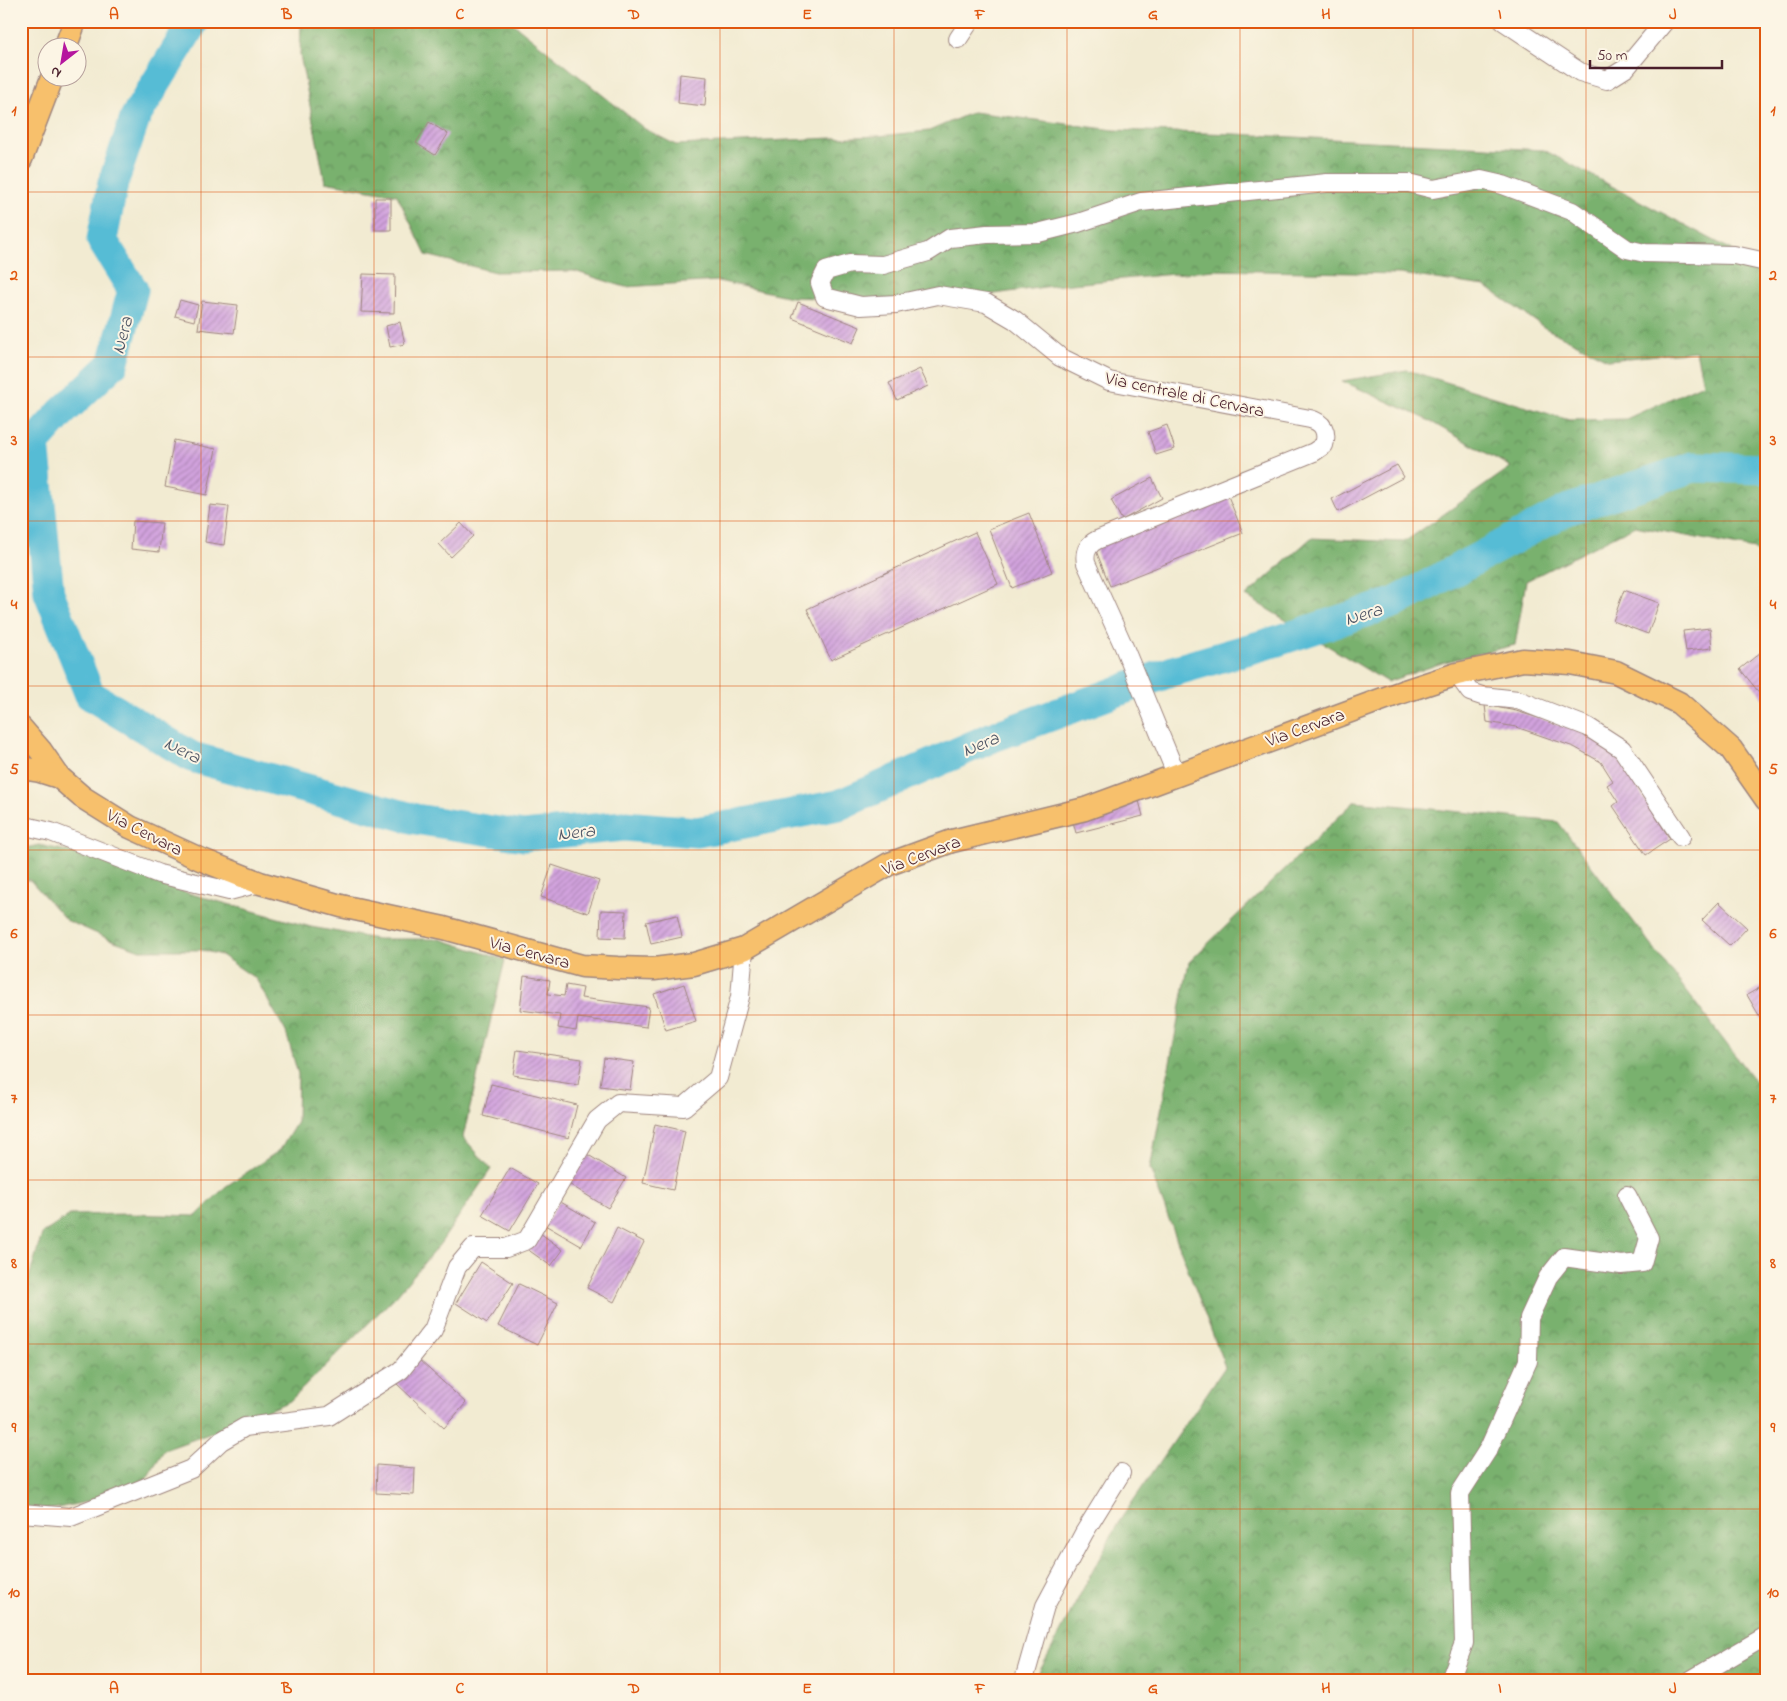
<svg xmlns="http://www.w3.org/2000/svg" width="1787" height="1701" font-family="'Indie Flower',sans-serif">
	<defs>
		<pattern id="forest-crowns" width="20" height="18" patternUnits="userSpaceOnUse" patternTransform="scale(1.25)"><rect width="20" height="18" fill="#79b16e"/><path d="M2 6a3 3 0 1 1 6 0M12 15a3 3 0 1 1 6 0" fill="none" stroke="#658f5b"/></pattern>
		<pattern id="building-hatch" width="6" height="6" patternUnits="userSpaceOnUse" patternTransform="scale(1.25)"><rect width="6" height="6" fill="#d2a3de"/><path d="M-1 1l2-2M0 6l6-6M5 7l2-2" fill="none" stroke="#ac84b4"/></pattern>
	</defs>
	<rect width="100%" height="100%" fill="#fcf5e5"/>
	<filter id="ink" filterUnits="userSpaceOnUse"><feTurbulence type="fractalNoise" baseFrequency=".02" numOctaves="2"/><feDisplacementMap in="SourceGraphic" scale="10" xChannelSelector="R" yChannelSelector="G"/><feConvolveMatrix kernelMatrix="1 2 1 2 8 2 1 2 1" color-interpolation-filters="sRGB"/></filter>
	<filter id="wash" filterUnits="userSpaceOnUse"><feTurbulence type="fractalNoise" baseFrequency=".0096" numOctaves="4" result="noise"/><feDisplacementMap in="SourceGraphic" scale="20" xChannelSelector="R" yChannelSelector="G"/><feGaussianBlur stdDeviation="1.12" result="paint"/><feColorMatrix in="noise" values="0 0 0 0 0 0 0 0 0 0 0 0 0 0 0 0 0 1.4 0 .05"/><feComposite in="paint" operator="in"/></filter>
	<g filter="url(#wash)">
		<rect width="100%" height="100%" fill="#f2ebd2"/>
		<g fill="url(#forest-crowns)" stroke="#62684c">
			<path d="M301,21H510L645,129L676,145L878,136L929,131L973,112L1114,130L1235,134L1544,150L1745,257L1766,262V568L1754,549L1635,526L1526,581L1515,645L1445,662L1387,682L1246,596L1311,538L1404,542L1511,467L1424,418L1342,381L1407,370L1569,420L1626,419L1703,384L1696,351L1609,360L1545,328L1485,286L1400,274L1214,270L1052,286L937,302L791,297L718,281L625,287L574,271L495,272L426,255L397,195L325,182L300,55Z"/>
			<path d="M1355,801L1558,822L1766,1096V1680H1035L1118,1523L1225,1367L1150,1169L1189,962Z"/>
			<path d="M39,845L91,856L166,887L311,927L377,939H440L505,960L463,1137L491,1169L440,1244L395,1297L290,1401L220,1430L164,1450L139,1491L53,1509L21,1510V1360L27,1318L26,1288L42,1234L70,1215L129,1214L196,1216L225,1187L280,1150L297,1122L298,1074L286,1032L256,979L221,955L201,950H140L109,939L66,920L30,880H21V849Z"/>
		</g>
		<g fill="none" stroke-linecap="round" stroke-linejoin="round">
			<path stroke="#57bcd5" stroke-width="31" d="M194,21L136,116L113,183L102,240L133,290L113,364L61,413L34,443L49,593L90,695L192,757L415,819L524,836L624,826L697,832L839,805L993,737L1173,671L1277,641L1396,602L1567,510L1693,467L1766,469"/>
		</g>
		<g id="blocks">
			<g fill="url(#building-hatch)">
				<path d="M680,74L707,77L705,106L678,103Z"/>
				<path d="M429,122L448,134L435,155L416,143Z"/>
				<rect x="375" y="198" width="16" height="32"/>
				<path d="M363,274L395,275L394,313L361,312Z"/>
				<path d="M180,300L198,305L194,321L175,316Z"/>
				<path d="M202,301L238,305L234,333L198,329Z"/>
				<path d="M798,302L860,327L853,343L792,318Z"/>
				<path d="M400,322L405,344L390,347L386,326Z"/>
				<path d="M920,369L928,386L897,400L889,383Z"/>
				<path d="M1167,425L1175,449L1156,455L1148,432Z"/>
				<path d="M174,440L216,449L207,495L165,487Z"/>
				<path d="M1397,465L1404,477L1338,512L1332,499Z"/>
				<path d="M1152,478L1162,498L1122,520L1111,500Z"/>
				<path d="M1226,491L1243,533L1110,586L1093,543Z"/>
				<path d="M210,505L229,507L224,545L205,542Z"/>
				<path d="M1029,513L1052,572L1012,588L989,529Z"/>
				<path d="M133,521L162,523L159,552L131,549Z"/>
				<path d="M461,523L473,536L451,557L439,544Z"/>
				<path d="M975,532L998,584L831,660L807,609Z"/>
				<path d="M1624,590L1659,603L1648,634L1613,621Z"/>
				<path d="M1710,628L1712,648L1686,651L1683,631Z"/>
				<path d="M1766,648V701L1740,669Z"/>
				<path d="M1485,705L1516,711L1580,731L1614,751L1670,839L1646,855L1613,806L1618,802L1607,785L1613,781L1601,762L1574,747L1516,727L1487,722Z"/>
				<path d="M1138,797L1143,816L1076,833L1071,814Z"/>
				<path d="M552,865L599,881L588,913L541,897Z"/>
				<path d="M1719,902L1747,928L1730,946L1702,920Z"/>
				<path d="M601,910L626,911L625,938L600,937Z"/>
				<path d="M677,915L682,937L651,944L646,922Z"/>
				<path d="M524,976L550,980L548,994L564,996L566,985L583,988L581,998L649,1007L646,1027L578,1018L576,1031L558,1028L560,1015L520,1010Z"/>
				<path d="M684,984L696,1021L666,1030L654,994Z"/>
				<path d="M1766,984V1027L1747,995Z"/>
				<path d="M517,1050L582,1059L578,1085L513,1075Z"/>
				<path d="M604,1058L634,1062L630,1090L600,1086Z"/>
				<path d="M491,1084L577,1105L569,1138L483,1116Z"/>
				<path d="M655,1124L685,1131L673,1190L643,1183Z"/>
				<path d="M585,1153L626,1178L608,1208L567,1183Z"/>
				<path d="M510,1168L538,1184L510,1231L482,1215Z"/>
				<path d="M559,1201L595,1222L581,1246L545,1225Z"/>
				<path d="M617,1228L644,1242L614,1302L587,1288Z"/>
				<path d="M540,1233L563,1250L551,1266L527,1249Z"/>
				<path d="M481,1262L513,1283L487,1323L456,1303Z"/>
				<path d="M519,1284L558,1303L537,1345L498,1326Z"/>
				<path d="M418,1359L466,1403L444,1428L396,1383Z"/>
				<path d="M377,1465L415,1468L414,1495L376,1493Z"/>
			</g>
		</g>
	</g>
	<g filter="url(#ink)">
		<use href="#blocks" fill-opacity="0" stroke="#9e857e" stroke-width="1"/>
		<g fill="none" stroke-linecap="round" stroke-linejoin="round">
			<defs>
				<g id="minor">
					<path d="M1503,21L1580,72L1607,80L1626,68L1665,21"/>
					<path d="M958,39L970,21"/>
					<path d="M1457,674L1470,692L1482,696L1518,700L1588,727L1622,749L1681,837"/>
					<path d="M1177,776L1124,647L1086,563C1084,553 1087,545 1097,540L1314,452L1324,445C1328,432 1323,422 1310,419L1109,381L1060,357L1015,320L986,303L938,295L896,304L861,306L825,297L820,283L826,271L850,264L883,265L928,252L950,238L987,234L1038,233L1078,223L1141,202L1327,183H1409L1433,189L1481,180L1503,185L1572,211L1627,249L1645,253L1734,255L1766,262"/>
					<path d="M21,825L51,832L159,874L229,891L260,883"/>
					<path d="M21,1513L71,1517L191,1469L221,1441L245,1427L329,1416L401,1370L433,1330L457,1267L473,1248H506L527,1240L597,1120L618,1103L684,1107L718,1078L740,997L744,949"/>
					<path d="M1024,1680L1045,1606L1084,1533L1121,1473"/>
					<path d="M1450,1680L1464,1643L1460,1493L1489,1448L1528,1361L1529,1318L1548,1277L1564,1257L1621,1265L1642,1263L1649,1238L1627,1195"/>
					<path d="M1691,1680L1766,1636"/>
				</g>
				<g id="major">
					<path d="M65,48L75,21"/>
					<path d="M21,159L52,78"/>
					<path d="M21,728L41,751L59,777L82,797L130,827L200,859L260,883L341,906L444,928L582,966L618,968L654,969L694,964L744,949L889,864L952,841L1085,809L1402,692L1457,674L1523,660L1570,663L1616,672L1679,703L1731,749L1766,799"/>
					<path d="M21,768L40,771L59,777"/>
				</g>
			</defs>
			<use href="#minor" stroke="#9e857e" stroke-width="20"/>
			<use href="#major" stroke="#9e857e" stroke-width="25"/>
			<use href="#minor" stroke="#fff" stroke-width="18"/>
			<use href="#major" stroke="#f7c06c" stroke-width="22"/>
		</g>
	</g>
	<path fill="none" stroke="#e0560e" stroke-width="1" stroke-opacity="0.55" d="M201,21V1680M374,21V1680M547,21V1680M720,21V1680M894,21V1680M1067,21V1680M1240,21V1680M1413,21V1680M1586,21V1680M21,192H1766M21,357H1766M21,521H1766M21,686H1766M21,850H1766M21,1015H1766M21,1180H1766M21,1344H1766M21,1509H1766"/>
	<g text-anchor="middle" stroke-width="4" stroke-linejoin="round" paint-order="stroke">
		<g font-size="18" fill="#4a1f2b" stroke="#fcf5e5">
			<text transform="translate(1185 394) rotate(12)" y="6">Via centrale di Cervara</text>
			<text transform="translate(1305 727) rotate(-20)" y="6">Via Cervara</text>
			<text transform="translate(145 832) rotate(27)" y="6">Via Cervara</text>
			<text transform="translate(921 855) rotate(-21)" y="6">Via Cervara</text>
			<text transform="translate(530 952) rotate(15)" y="6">Via Cervara</text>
		</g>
		<g font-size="19" font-style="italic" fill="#4f5666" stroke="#fcf5e5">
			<text transform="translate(121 335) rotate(-75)" y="7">Nera</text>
			<text transform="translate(1363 613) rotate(-17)" y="7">Nera</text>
			<text transform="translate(980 743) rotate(-23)" y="7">Nera</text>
			<text transform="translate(183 749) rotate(27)" y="7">Nera</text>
			<text transform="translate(576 831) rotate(-6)" y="7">Nera</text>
		</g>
	</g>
	<rect width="1787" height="1701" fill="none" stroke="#fcf5e5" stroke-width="55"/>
	<g transform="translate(62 62) rotate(211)"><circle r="24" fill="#fcf5e5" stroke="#b59f9b"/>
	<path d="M0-4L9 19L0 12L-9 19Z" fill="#b5179e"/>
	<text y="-8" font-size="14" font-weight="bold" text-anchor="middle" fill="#4a1f2b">N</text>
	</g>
	<path d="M1590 60v8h132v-8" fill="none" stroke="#4a1f2b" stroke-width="2.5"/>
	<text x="1597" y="60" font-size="15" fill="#4a1f2b" stroke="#fcf5e5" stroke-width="4" paint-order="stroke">50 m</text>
	<rect x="28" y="28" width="1732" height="1646" fill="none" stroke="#e0560e" stroke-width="2"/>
	<g font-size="16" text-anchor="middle" font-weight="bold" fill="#e0560e">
		<text x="114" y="19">A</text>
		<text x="287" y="19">B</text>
		<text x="460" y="19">C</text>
		<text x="634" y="19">D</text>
		<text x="807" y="19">E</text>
		<text x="980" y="19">F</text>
		<text x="1153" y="19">G</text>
		<text x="1326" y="19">H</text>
		<text x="1500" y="19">I</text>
		<text x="1673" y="19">J</text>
		<text x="14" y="115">1</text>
		<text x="1773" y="115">1</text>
		<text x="14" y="280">2</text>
		<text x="1773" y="280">2</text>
		<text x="14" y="445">3</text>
		<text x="1773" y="445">3</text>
		<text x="14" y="609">4</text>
		<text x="1773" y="609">4</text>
		<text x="14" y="774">5</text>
		<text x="1773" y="774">5</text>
		<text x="14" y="938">6</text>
		<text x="1773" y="938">6</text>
		<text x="14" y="1103">7</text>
		<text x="1773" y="1103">7</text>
		<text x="14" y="1268">8</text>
		<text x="1773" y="1268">8</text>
		<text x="14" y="1432">9</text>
		<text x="1773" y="1432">9</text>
		<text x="14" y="1597">10</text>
		<text x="1773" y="1597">10</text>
		<text x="114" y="1693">A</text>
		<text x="287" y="1693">B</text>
		<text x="460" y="1693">C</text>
		<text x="634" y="1693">D</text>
		<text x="807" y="1693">E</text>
		<text x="980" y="1693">F</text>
		<text x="1153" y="1693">G</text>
		<text x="1326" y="1693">H</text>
		<text x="1500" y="1693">I</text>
		<text x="1673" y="1693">J</text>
	</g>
</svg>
